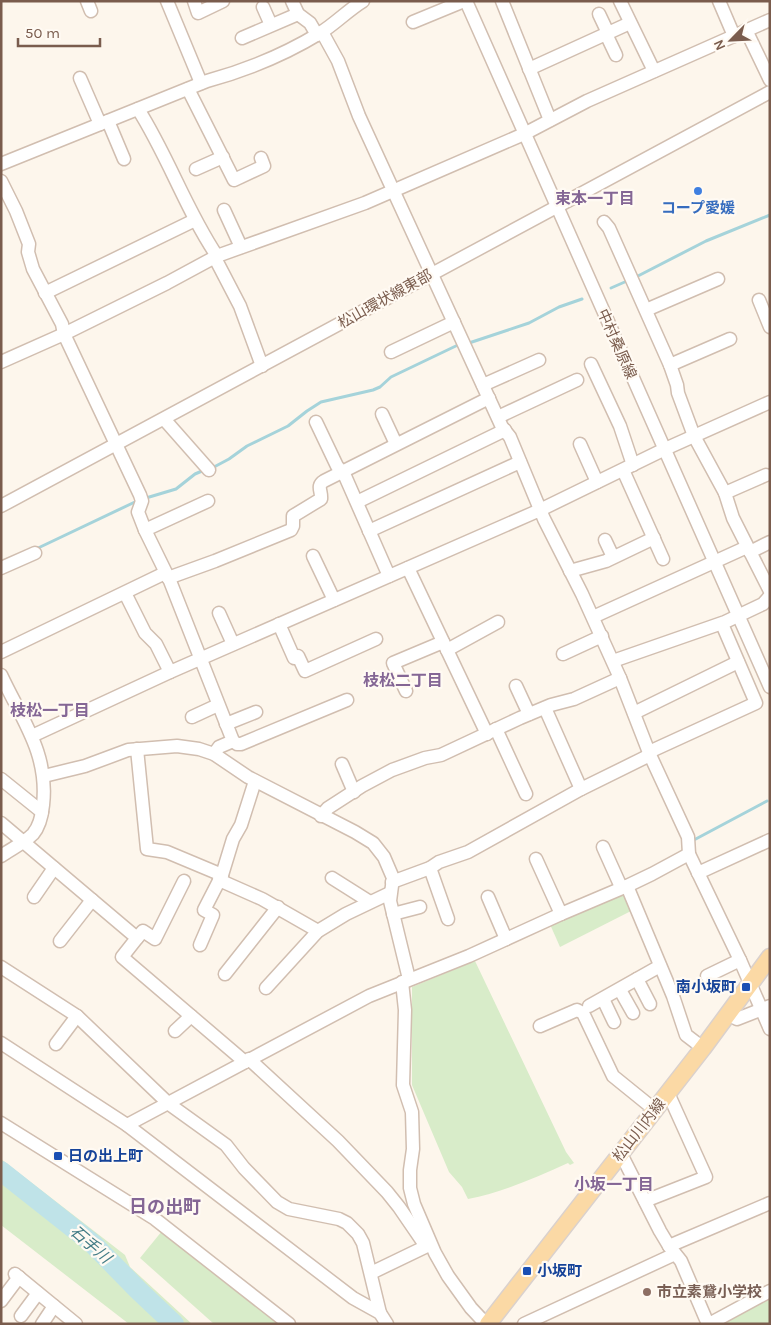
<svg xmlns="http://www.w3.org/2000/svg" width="771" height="1325" font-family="Karla,'Noto Sans JP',sans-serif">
	<rect width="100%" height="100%" fill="#fdf6ec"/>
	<g fill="#d8ecc9">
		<path d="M625,891L633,910L560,947L549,922Z"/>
		<path d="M475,961L566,1152L574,1163L570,1165L568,1163C535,1178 503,1192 468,1199L462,1187L449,1172L412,1085V987Z"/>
		<path d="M1,1159L125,1255L130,1267L192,1324H129L1,1225Z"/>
		<path d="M162,1231L280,1324H214L140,1258Z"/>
		<path d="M770,1298V1324H722Z"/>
	</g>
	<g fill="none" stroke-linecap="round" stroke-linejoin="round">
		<g stroke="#a5d3da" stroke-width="3">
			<path d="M636,277L706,241L770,215"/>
			<path d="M611,288L627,281"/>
			<path d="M469,343L529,323L559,307L582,299"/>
			<path d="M214,467L229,459L247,446L288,426L307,411L321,402L373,390L380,387L391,377L460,344"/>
			<path d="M146,498L176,489L195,474L202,471"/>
			<path d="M36,549L137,501"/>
			<path d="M692,841L767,801"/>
		</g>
		<path stroke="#bfe3e8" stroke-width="20" d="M1,1171L92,1243L138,1290L174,1324"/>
		<defs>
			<g id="minor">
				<path d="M87,1L91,11"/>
				<path d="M167,1L201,83"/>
				<path d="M194,1L198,13L223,1"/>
				<path d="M292,1L298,14L310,23L317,35"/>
				<path d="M466,1L770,687"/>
				<path d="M502,1L550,120"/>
				<path d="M620,1L654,71"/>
				<path d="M719,1L734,36"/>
				<path d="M263,7L271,25"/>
				<path d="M599,14L608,33"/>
				<path d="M413,22L464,1"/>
				<path d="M746,30L770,80"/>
				<path d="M322,32L338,61L359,116L502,427L510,437L544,519L582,594L620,678L650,755L688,837L689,854L740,960L770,1029"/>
				<path d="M606,34L616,55"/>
				<path d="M242,38L298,14"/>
				<path d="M529,69L630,23"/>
				<path d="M80,78L100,124"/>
				<path d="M188,89L234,180L264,166L261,158"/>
				<path d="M138,109C168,156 186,210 217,256"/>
				<path d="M108,121L124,159"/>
				<path d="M1,164L207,81C247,70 284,55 320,33C335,24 348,10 363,1"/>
				<path d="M196,169L223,157"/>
				<path d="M1,181L16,211L29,244L28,252L33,269L62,324L64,334L140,495L142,501L138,512L145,530L170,581L233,741L219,747L214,754"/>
				<path d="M224,210L241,247"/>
				<path d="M604,222L609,228L670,365L677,385L678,393L694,436L725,493L733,518L770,591"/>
				<path d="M215,258L240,306L262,366"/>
				<path d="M45,293L195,220"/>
				<path d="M759,300L770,327"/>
				<path d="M646,310L718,279"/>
				<path d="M391,352L454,322"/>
				<path d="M1,362L64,334L167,283L217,256L365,203L524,134L587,101L770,20"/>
				<path d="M591,364L620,426L633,465"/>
				<path d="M670,365L730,339"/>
				<path d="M483,385L539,360"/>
				<path d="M382,414L396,444"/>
				<path d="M498,417L577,380"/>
				<path d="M164,419L209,470"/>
				<path d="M316,422L337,466L345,476L389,576"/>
				<path d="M580,444L597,482"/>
				<path d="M623,470L663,559"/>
				<path d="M725,493L766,475"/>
				<path d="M357,502L505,430"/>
				<path d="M1,506L770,92"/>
				<path d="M145,530L208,501"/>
				<path d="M369,531L520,462"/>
				<path d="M605,540L613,557"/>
				<path d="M750,552L770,542"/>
				<path d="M313,556L334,600"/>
				<path d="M1,568L35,553"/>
				<path d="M408,568L487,734"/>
				<path d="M570,571L606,561L654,538"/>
				<path d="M168,578L215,561L291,530L293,526V516L321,499C322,491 316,486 324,481L489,398"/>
				<path d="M125,593L145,633L156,644L170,672"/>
				<path d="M219,613L233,644"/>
				<path d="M593,617L747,547"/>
				<path d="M279,624L294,658L298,656L305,671L376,639"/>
				<path d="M447,650L498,622"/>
				<path d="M1,652L165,573"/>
				<path d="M563,654L602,636"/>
				<path d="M613,661L725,622L763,604L770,596"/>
				<path d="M1,675C22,720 49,754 43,805C42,815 39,827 33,834C24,843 11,849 1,856"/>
				<path d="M516,686L529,714"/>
				<path d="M406,691L393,663L443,642"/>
				<path d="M545,708L581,789"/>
				<path d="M634,713L738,662"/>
				<path d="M192,717L218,705"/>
				<path d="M226,724L256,712"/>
				<path d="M496,729L526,794"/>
				<path d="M32,736L170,672L540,510L665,449L770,402"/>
				<path d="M233,741L237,744H241L347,700"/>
				<path d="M137,749L147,849L167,852L222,875L233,839L241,825L255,781"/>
				<path d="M649,752L756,703L722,624"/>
				<path d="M342,764L354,792"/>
				<path d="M44,776L85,766L128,750L177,746L199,749L214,754L248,777L355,832L373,843L384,857L393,878L390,901L409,979"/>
				<path d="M1,779L42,812"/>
				<path d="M321,816L328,808L362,786L392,770L425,758L441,755L520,718L551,705L574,699L620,678"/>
				<path d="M1,823L137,938L122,957L245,1062"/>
				<path d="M603,847L621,887"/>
				<path d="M536,859L561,914"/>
				<path d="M430,868L448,919"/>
				<path d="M698,873L770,840"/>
				<path d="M332,878L370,902"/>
				<path d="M219,880L262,899L318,931"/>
				<path d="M392,882L430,868L439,862L468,852L581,789L650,755"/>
				<path d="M627,886L673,996L686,1035L703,1048"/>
				<path d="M34,897L54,868"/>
				<path d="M488,897L506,939"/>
				<path d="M393,914L420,907"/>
				<path d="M137,938L143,931L155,939L184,881"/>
				<path d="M60,941L92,900"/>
				<path d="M200,945L213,915L204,910L222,875"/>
				<path d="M1,967L77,1016L169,1104L226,1145L244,1168L277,1202L289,1209L339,1219L347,1223L358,1234L363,1243L380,1313"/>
				<path d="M225,974L278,907"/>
				<path d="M707,976L740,960"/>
				<path d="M637,979L650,1004"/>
				<path d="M402,982L405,1010L403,1085L412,1112L413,1149L410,1170V1188L414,1204L435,1253L448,1276L471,1308L486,1324"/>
				<path d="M266,988L318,931L346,914L390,893"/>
				<path d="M620,990L633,1013"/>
				<path d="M603,999L614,1022"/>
				<path d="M589,1006L660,966"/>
				<path d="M728,1014L737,1019L770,1006"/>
				<path d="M540,1026L577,1010L583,1013L613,1076L655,1110"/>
				<path d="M175,1031L191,1016"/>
				<path d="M1,1043L127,1125L353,1298L380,1313L387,1324"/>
				<path d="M56,1044L77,1016"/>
				<path d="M249,1059L338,1141L387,1192L399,1207L423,1242L428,1246"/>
				<path d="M1,1123L155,1219L289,1324"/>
				<path d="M127,1125L369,996L469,956L561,914L627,886L652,874L689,854"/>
				<path d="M621,1154L660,1231L669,1246L681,1261L708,1324"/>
				<path d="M645,1201L706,1177L668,1093"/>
				<path d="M669,1246L770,1203"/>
				<path d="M371,1273L427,1246"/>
				<path d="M15,1274L76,1324"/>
				<path d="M1,1301L19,1277"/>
				<path d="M21,1316L38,1293"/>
				<path d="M42,1324L54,1306"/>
				<path d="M524,1324L675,1254"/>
				<path d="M709,1324L770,1291"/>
			</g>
			<path id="major" d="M488,1324L703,1048L770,957"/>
		</defs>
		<use href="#minor" stroke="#d1beb0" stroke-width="15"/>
		<use href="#major" stroke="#dad1cd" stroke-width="19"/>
		<use href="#minor" stroke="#fff" stroke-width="12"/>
		<use href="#major" stroke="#fbd9a5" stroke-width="16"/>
	</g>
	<circle fill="#3f7fe0" stroke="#fffaf3" stroke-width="2" cx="698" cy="191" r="5"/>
	<g fill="#1a4fb4" stroke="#fffaf3" stroke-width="2">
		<rect x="741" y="982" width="10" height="10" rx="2.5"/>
		<rect x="53" y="1151" width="10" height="10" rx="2.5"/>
		<rect x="522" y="1266" width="10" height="10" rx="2.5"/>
	</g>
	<circle fill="#8d6e63" stroke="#fffaf3" stroke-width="2" cx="647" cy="1292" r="5"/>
	<g text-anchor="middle" stroke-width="4.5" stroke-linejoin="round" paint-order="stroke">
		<g font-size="15" font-weight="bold" fill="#366cbe" stroke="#fffaf3">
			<text x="698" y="213">コープ愛媛</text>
		</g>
		<g font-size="15" fill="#7a5c4d" stroke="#fffaf3">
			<text transform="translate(385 299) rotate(-29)" y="5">松山環状線東部</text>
			<text transform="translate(617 344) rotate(66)" y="5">中村桑原線</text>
			<text transform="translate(639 1130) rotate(-52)" y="5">松山川内線</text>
		</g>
		<g font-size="15" font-weight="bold" fill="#164399" stroke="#fffaf3" text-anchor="start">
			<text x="736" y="992" text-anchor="end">南小坂町</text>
			<text x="68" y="1161">日の出上町</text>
			<text x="537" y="1276">小坂町</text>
		</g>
		<g font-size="15" font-weight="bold" fill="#785e54" stroke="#fffaf3" text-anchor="start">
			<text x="657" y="1297">市立素鵞小学校</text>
		</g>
		<g font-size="16" font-weight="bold" fill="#846695" stroke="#fffaf3">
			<text x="595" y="204">束本一丁目</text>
			<text x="403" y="686">枝松二丁目</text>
			<text x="50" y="716">枝松一丁目</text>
			<text x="614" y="1190">小坂一丁目</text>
		</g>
		<g font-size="16" font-style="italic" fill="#437c86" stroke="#fffaf3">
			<text transform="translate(91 1244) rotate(41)" y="6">石手川</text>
		</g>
		<g font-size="18" font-weight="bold" fill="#846695" stroke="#fffaf3">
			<text x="165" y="1213">日の出町</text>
		</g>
	</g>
	<rect width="771" height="1325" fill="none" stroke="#7a5c4d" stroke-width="5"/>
	<g transform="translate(731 40) rotate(246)" stroke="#fffaf3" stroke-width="4" paint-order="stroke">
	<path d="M0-4L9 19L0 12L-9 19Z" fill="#7a5c4d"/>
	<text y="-8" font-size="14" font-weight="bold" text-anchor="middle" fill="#7a5c4d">N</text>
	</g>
	<path d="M18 38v8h82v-8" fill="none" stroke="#7a5c4d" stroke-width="2.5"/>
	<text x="25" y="38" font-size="15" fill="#7a5c4d" stroke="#fffaf3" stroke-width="4" paint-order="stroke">50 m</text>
</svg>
